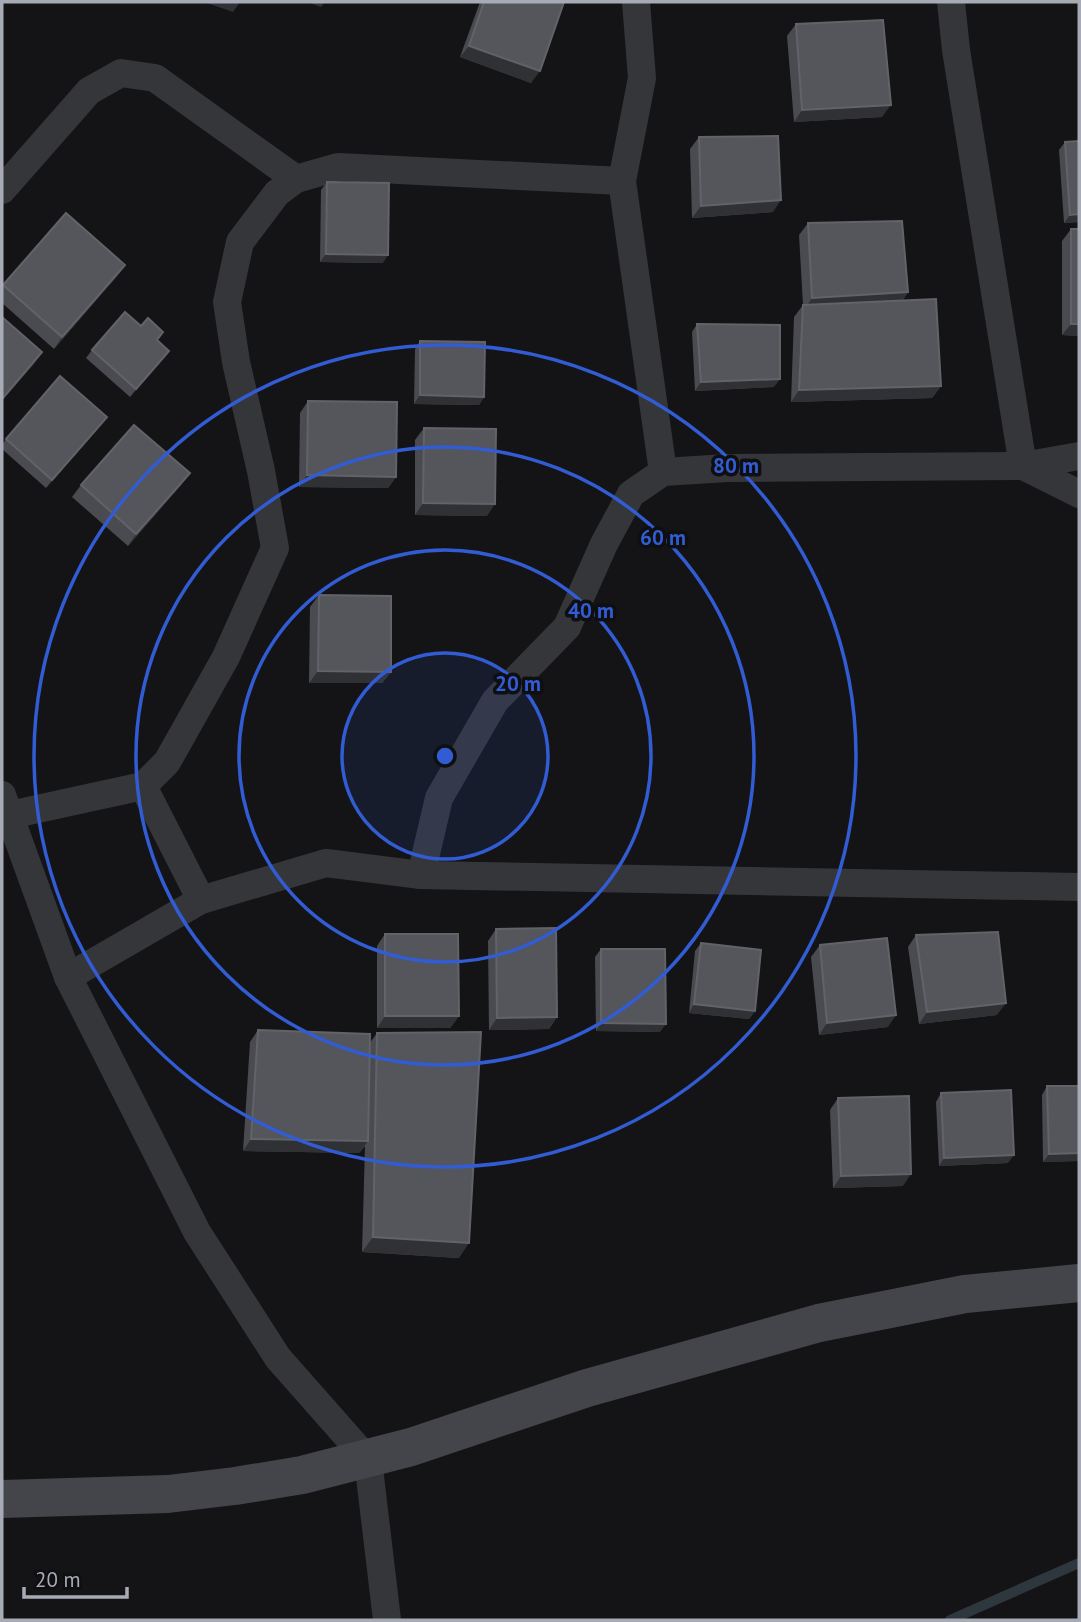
<svg xmlns="http://www.w3.org/2000/svg" width="1081" height="1622" font-family="'PT Sans',sans-serif">
	<rect width="100%" height="100%" fill="#141416"/>
	<g fill="none" stroke-linecap="round" stroke-linejoin="round">
		<path stroke="#2e373d" stroke-width="10" d="M950,1620L1079,1563"/>
		<g stroke="#35363a" stroke-width="28">
			<path d="M951,2L956,50L1023,466L1079,494"/>
			<path d="M622,181L663,472"/>
			<path d="M2,190L89,91L121,73L155,78L296,179"/>
			<path d="M143,786L201,900"/>
			<path d="M2,795L68,977L197,1232L278,1358L368,1460L387,1620"/>
			<path d="M10,815L143,786L167,762L226,657L275,548L261,471L236,362L227,302L240,242L277,193L296,179L338,167L622,181L642,78L636,2"/>
			<path d="M421,875L439,798L495,701L567,627L604,544L631,494L663,472L727,468L1023,466L1079,456"/>
			<path d="M68,977L201,900L326,863L421,875L1079,887"/>
		</g>
		<path stroke="#44454a" stroke-width="38" d="M2,1499L168,1494L235,1486L302,1475L411,1447L587,1388L819,1323L965,1294L1079,1283"/>
	</g>
	<g fill="#4a4b50">
		<path d="M480,2H564L531,83L460,57Z"/>
		<path d="M796,24L882,117L794,122L787,36Z"/>
		<path d="M699,137L773,212L692,218L690,149Z"/>
		<path d="M1079,141V222L1064,223L1059,150L1065,142Z"/>
		<path d="M327,182L383,263L320,262L321,190Z"/>
		<path d="M66,213L117,276L54,349L2,303V287Z"/>
		<path d="M808,223L908,292L903,300L941,386L932,398L791,402L794,317L803,305L799,235Z"/>
		<path d="M1071,229L1079,336L1062,335V241Z"/>
		<path d="M697,324L774,387L695,391L692,332Z"/>
		<path d="M141,326L169,351L163,359L130,397L86,358L92,350Z"/>
		<path d="M420,341L484,397L479,405L414,404L415,349Z"/>
		<path d="M308,401L396,477L388,488L299,487L300,413Z"/>
		<path d="M107,417L101,425L46,488L2,449V445L6,439Z"/>
		<path d="M424,428L487,516L415,515V440Z"/>
		<path d="M190,473L181,485L128,546L72,497L81,485Z"/>
		<path d="M319,595L391,672L382,683H309L310,607Z"/>
		<path d="M496,929L557,1017L549,1029L489,1030L488,941Z"/>
		<path d="M385,934L459,1016L450,1028H377V946Z"/>
		<path d="M916,935L997,1015L919,1024L908,947Z"/>
		<path d="M701,943L755,1011L749,1019L689,1013L695,951Z"/>
		<path d="M820,945L888,1027L819,1035L811,957Z"/>
		<path d="M601,949L660,1032L596,1031L595,957Z"/>
		<path d="M258,1030L369,1044L377,1033L459,1258L362,1252L365,1146L359,1153L243,1151L250,1042Z"/>
		<path d="M1047,1086H1079V1161L1043,1162L1042,1095Z"/>
		<path d="M941,1093L1008,1163L939,1166L936,1102Z"/>
		<path d="M838,1098L903,1186L833,1188L830,1110Z"/>
	</g>
	<g fill="#303134">
		<path d="M204,2H240L233,12Z"/>
		<path d="M307,2H325L321,7Z"/>
		<path d="M469,46L540,71L531,83L460,57Z"/>
		<path d="M891,105L882,117L794,122L802,110Z"/>
		<path d="M781,200L773,212L692,218L701,206Z"/>
		<path d="M1079,214V222L1064,223L1070,215Z"/>
		<path d="M326,254L388,255L383,263L320,262Z"/>
		<path d="M125,265L117,276L54,349L62,337Z"/>
		<path d="M908,292L900,304L804,310L812,298Z"/>
		<path d="M1071,324H1079V336L1062,335Z"/>
		<path d="M169,351L163,359L130,397L136,389Z"/>
		<path d="M42,352L34,364L2,401V399Z"/>
		<path d="M780,379L774,387L695,391L701,382Z"/>
		<path d="M941,386L932,398L791,402L799,390Z"/>
		<path d="M420,395L484,397L479,405L414,404Z"/>
		<path d="M107,417L101,425L46,488L52,480Z"/>
		<path d="M190,473L181,485L128,546L136,534Z"/>
		<path d="M307,475L396,477L388,488L299,487Z"/>
		<path d="M423,503L495,504L487,516L415,515Z"/>
		<path d="M318,671L391,672L382,683H309Z"/>
		<path d="M1006,1003L997,1015L919,1024L927,1012Z"/>
		<path d="M694,1004L755,1011L749,1019L689,1013Z"/>
		<path d="M896,1015L888,1027L819,1035L827,1023Z"/>
		<path d="M385,1016H459L450,1028H377Z"/>
		<path d="M557,1017L549,1029L489,1030L497,1018Z"/>
		<path d="M601,1023L666,1024L660,1032L596,1031Z"/>
		<path d="M251,1139L368,1141L359,1153L243,1151Z"/>
		<path d="M1079,1153V1161L1043,1162L1049,1154Z"/>
		<path d="M1014,1155L1008,1163L939,1166L944,1158Z"/>
		<path d="M911,1174L903,1186L833,1188L841,1176Z"/>
		<path d="M373,1237L469,1243L459,1258L362,1252Z"/>
	</g>
	<g fill="#54565b" stroke="#616369" stroke-width="2">
		<path d="M484,2H564L540,71L469,46Z"/>
		<path d="M883,20L891,105L802,110L796,24Z"/>
		<path d="M778,136L781,200L701,206L699,137Z"/>
		<path d="M1079,141V214L1070,215L1065,142Z"/>
		<path d="M327,182L389,183L388,255L326,254Z"/>
		<path d="M66,213L125,265L62,337L3,285Z"/>
		<path d="M902,221L908,292L812,298L808,223Z"/>
		<rect x="1071" y="229" width="8" height="95"/>
		<path d="M936,299L941,386L799,390L803,305Z"/>
		<path d="M125,312L141,326L148,318L163,332L157,340L169,351L136,389L92,350Z"/>
		<path d="M2,317L42,352L2,399Z"/>
		<path d="M697,324L780,325V379L701,382Z"/>
		<path d="M420,341L485,342L484,397L420,395Z"/>
		<path d="M60,376L107,417L52,480L6,439Z"/>
		<path d="M308,401L397,402L396,477L307,475Z"/>
		<path d="M134,425L190,473L136,534L81,485Z"/>
		<path d="M424,428L496,429L495,504L423,503Z"/>
		<path d="M319,595L391,596V672L318,671Z"/>
		<path d="M556,928L557,1017L497,1018L496,929Z"/>
		<path d="M998,932L1006,1003L927,1012L916,935Z"/>
		<path d="M385,934H458L459,1016H385Z"/>
		<path d="M887,938L896,1015L827,1023L820,945Z"/>
		<path d="M701,943L761,950L755,1011L694,1004Z"/>
		<path d="M601,949H665L666,1024L601,1023Z"/>
		<path d="M258,1030L370,1034L368,1141L251,1139Z"/>
		<path d="M481,1032L469,1243L373,1237L377,1033Z"/>
		<path d="M1047,1086H1079V1153L1049,1154Z"/>
		<path d="M1011,1090L1014,1155L944,1158L941,1093Z"/>
		<path d="M909,1096L911,1174L841,1176L838,1098Z"/>
	</g>
	<circle cx="445" cy="756" r="103" fill="#325cd3" fill-opacity=".12"/>
	<g fill="none" stroke="#325cd3" stroke-width="3.5">
		<circle cx="445" cy="756" r="103"/>
		<circle cx="445" cy="756" r="206"/>
		<circle cx="445" cy="756" r="309"/>
		<circle cx="445" cy="756" r="411"/>
	</g>
	<circle cx="445" cy="756" r="10" fill="#325cd3" stroke="#0f0f11" stroke-width="3.5"/>
	<g font-size="21" text-anchor="middle" font-weight="bold" fill="#325cd3" stroke="#0f0f11" stroke-width="7" stroke-linejoin="round" paint-order="stroke">
		<text x="736" y="473">80 m</text>
		<text x="663" y="545">60 m</text>
		<text x="591" y="618">40 m</text>
		<text x="518" y="691">20 m</text>
	</g>
	<rect width="1081" height="1622" fill="none" stroke="#a7abb5" stroke-width="7"/>
	<path d="M24 1587v10h103v-10" fill="none" stroke="#a7abb5" stroke-width="3.5"/>
	<text x="35" y="1587" font-size="21" fill="#a7abb5" stroke="#0f0f11" stroke-width="5" paint-order="stroke">20 m</text>
</svg>
